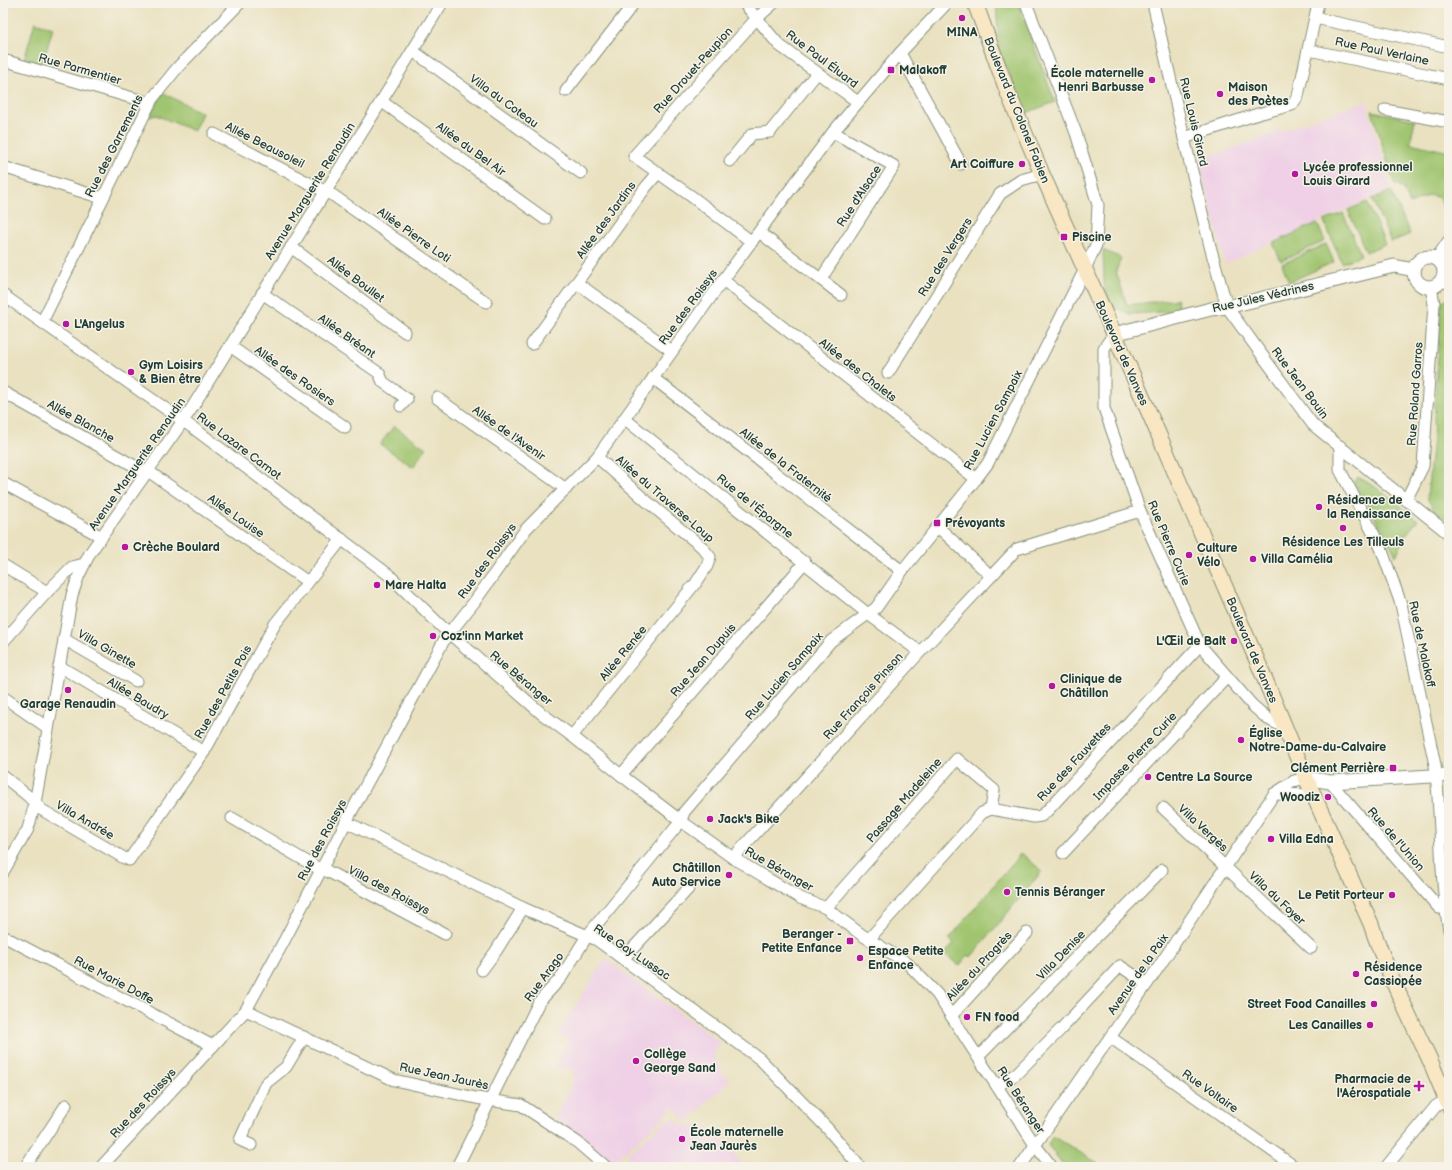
<svg xmlns="http://www.w3.org/2000/svg" width="1452" height="1170" font-family="'Balsamiq Sans',sans-serif">
	<rect width="100%" height="100%" fill="#f7f3e8"/>
	<filter id="ink" filterUnits="userSpaceOnUse"><feTurbulence type="fractalNoise" baseFrequency=".025" numOctaves="2"/><feDisplacementMap in="SourceGraphic" scale="8" xChannelSelector="R" yChannelSelector="G"/><feConvolveMatrix kernelMatrix="1 2 1 2 8 2 1 2 1" color-interpolation-filters="sRGB"/></filter>
	<filter id="wash" filterUnits="userSpaceOnUse"><feTurbulence type="fractalNoise" baseFrequency=".012" numOctaves="4" result="noise"/><feDisplacementMap in="SourceGraphic" scale="16" xChannelSelector="R" yChannelSelector="G"/><feGaussianBlur stdDeviation="0.9" result="paint"/><feColorMatrix in="noise" values="0 0 0 0 0 0 0 0 0 0 0 0 0 0 0 0 0 1.4 0 .05"/><feComposite in="paint" operator="in"/></filter>
	<g filter="url(#wash)">
		<rect width="100%" height="100%" fill="#e9e1bf"/>
		<g fill="#efd0e6">
			<path d="M1366,101L1391,189L1225,264L1199,160Z"/>
			<path d="M605,959L721,1043L714,1053V1059L722,1069L720,1071L730,1080L717,1095L715,1094L690,1119L686,1120L672,1107L663,1118L614,1162L555,1118L574,1078L573,1069L554,1068L568,1040L558,1034Z"/>
			<path d="M673,1118L680,1123L707,1128L731,1150L741,1163L738,1167H628V1154L665,1121Z"/>
		</g>
		<g fill="#a0c56f" stroke="#608152">
			<path d="M996,3H1018L1055,102L1026,113L999,50Z"/>
			<path d="M35,22L53,28L42,65L24,60Z"/>
			<path d="M163,93L202,113L194,131L156,115L149,117Z"/>
			<path d="M1372,111L1415,120L1410,143L1449,152V215L1447,218L1440,198L1430,195L1410,204L1403,188L1394,183Z"/>
			<path d="M1391,191L1410,234L1391,242L1372,199Z"/>
			<path d="M1367,202L1385,244L1366,252L1348,210Z"/>
			<path d="M1343,213L1361,255L1342,263L1324,221Z"/>
			<path d="M1317,223L1325,241L1281,261L1273,243Z"/>
			<path d="M1326,244L1334,262L1289,282L1282,264Z"/>
			<path d="M1103,250L1121,258L1116,271L1127,305L1177,299L1179,311L1131,314L1111,306L1104,285Z"/>
			<path d="M1449,298V522L1434,510L1427,498L1433,437L1441,302Z"/>
			<path d="M394,426L426,448L413,467L380,444Z"/>
			<path d="M1358,477L1374,486L1418,520L1405,536L1396,556L1386,536L1354,483Z"/>
			<path d="M1021,853L1042,871L971,957L968,955L959,966L945,954L954,943L949,939Z"/>
			<path d="M1053,1136L1104,1167H1065L1048,1145Z"/>
		</g>
	</g>
	<g filter="url(#ink)">
		<g fill="none" stroke-linecap="round" stroke-linejoin="round">
			<defs>
				<g id="minor">
					<path d="M744,3L779,45L858,102"/>
					<path d="M1153,3L1184,138L1210,246L1227,307L1313,425L1449,534"/>
					<path d="M1315,18L1449,47"/>
					<path d="M1309,50L1449,79"/>
					<path d="M413,51L581,173"/>
					<path d="M900,53L961,164"/>
					<path d="M3,60L150,103"/>
					<path d="M566,91L634,3"/>
					<path d="M381,101L545,219"/>
					<path d="M1385,110L1449,122"/>
					<path d="M214,134L334,196L486,302"/>
					<path d="M1184,138L1258,114L1292,105L1298,96L1318,3"/>
					<path d="M730,161L752,134L770,132L817,73"/>
					<path d="M3,167L102,198"/>
					<path d="M759,232L841,295"/>
					<path d="M752,242L691,196L634,156L756,19L774,3"/>
					<path d="M291,247L405,332"/>
					<path d="M821,279L894,166L833,132"/>
					<path d="M1442,279L1449,284"/>
					<path d="M723,280L976,479"/>
					<path d="M577,283L672,351"/>
					<path d="M262,293L379,373L383,382L407,399L401,406"/>
					<path d="M3,295L196,430L389,575L441,626L541,713L572,736L621,775L681,821L733,858L800,898L826,908L862,935L907,963L937,994L1035,1145L1052,1167"/>
					<path d="M42,322L152,99L178,67L240,3"/>
					<path d="M1114,334L1104,348V408L1140,511L1200,645L1252,705L1268,719L1285,728"/>
					<path d="M532,344L646,187L658,173"/>
					<path d="M230,346L345,427"/>
					<path d="M888,373L1000,194L1021,180L1042,174"/>
					<path d="M653,378L902,571"/>
					<path d="M3,392L147,473"/>
					<path d="M437,398L566,489"/>
					<path d="M625,419L868,614L920,652"/>
					<path d="M1340,446V470L1381,548L1401,604L1435,765C1442,820 1439,876 1449,930"/>
					<path d="M597,457L644,499L702,547L710,557L707,566L696,583"/>
					<path d="M148,471L308,582"/>
					<path d="M3,483L102,537"/>
					<path d="M1406,500L1423,466L1434,304L1431,287"/>
					<path d="M938,527L991,576"/>
					<path d="M1017,549L1140,511"/>
					<path d="M3,565L47,592"/>
					<path d="M64,639L136,681"/>
					<path d="M3,642L47,592L72,567L84,564"/>
					<path d="M59,666L204,752"/>
					<path d="M3,697L48,728"/>
					<path d="M572,736L693,586"/>
					<path d="M621,775L805,562"/>
					<path d="M3,776L28,796L42,810L124,858"/>
					<path d="M1330,782L1439,908H1445"/>
					<path d="M1274,794L1314,795"/>
					<path d="M1163,808L1311,948"/>
					<path d="M232,818L316,867L329,872L445,934"/>
					<path d="M346,822L523,908L597,940L760,1059L827,1128L860,1167"/>
					<path d="M1063,853L1227,677"/>
					<path d="M733,858L920,652L1013,553"/>
					<path d="M129,860L204,752L275,624L342,539"/>
					<path d="M3,872L28,829L35,803L72,595L79,575L90,553L190,411L442,3"/>
					<path d="M826,908L957,759L994,790L991,809"/>
					<path d="M3,936L213,1046"/>
					<path d="M869,939L982,813L991,809L1034,817L1041,816L1047,811L1200,645"/>
					<path d="M623,959L688,889"/>
					<path d="M482,970L496,951L523,908"/>
					<path d="M246,1010L394,1080L476,1098L521,1105L577,1142L606,1167"/>
					<path d="M951,1016L1027,933"/>
					<path d="M1110,1037L1295,1167"/>
					<path d="M978,1057L1162,870"/>
					<path d="M997,1086L1016,1074L1061,1029L1120,966L1147,984"/>
					<path d="M251,1145L240,1140L266,1083L286,1067L304,1037"/>
					<path d="M25,1167L66,1105"/>
					<path d="M101,1167L246,1010L284,941L346,822L448,633L456,625L475,601L526,529L597,457L723,280L833,132L900,53L947,3"/>
					<path d="M457,1167L539,1002L561,978L587,936L681,821L684,812L831,641L876,608L902,571L976,479L988,463L1085,269L1096,245L1098,205L1076,133L1026,3"/>
					<path d="M1020,1167L1158,968L1274,794L1294,781L1306,778"/>
					<path d="M1386,1167L1436,1106L1446,1100"/>
				</g>
				<g id="tertiary">
					<circle cx="1429" cy="272" r="15"/>
					<path d="M1437,259L1449,242"/>
					<path d="M1114,334L1211,309L1227,307L1394,266L1414,270"/>
					<path d="M1306,778L1330,782L1449,775"/>
				</g>
				<path id="secondary" d="M975,3L1008,93L1042,174L1134,378L1259,665L1306,778L1371,924C1386,970 1408,1014 1429,1058C1436,1074 1442,1090 1449,1106"/>
			</defs>
			<use href="#minor" stroke="#848f7a" stroke-width="13"/>
			<use href="#tertiary" stroke="#848f7a" stroke-width="15"/>
			<use href="#secondary" stroke="#848f7a" stroke-width="17"/>
			<use href="#minor" stroke="#fff" stroke-width="11"/>
			<use href="#tertiary" stroke="#fff" stroke-width="13"/>
			<use href="#secondary" stroke="#f9e7c3" stroke-width="15"/>
		</g>
	</g>
	<g fill="#b5179e" stroke="#f7f3e8" stroke-width="1.5">
		<circle cx="962" cy="18" r="4"/>
		<rect x="887" y="66" width="8" height="8" rx="2"/>
		<circle cx="1152" cy="80" r="4"/>
		<circle cx="1220" cy="94" r="4"/>
		<circle cx="1022" cy="164" r="4"/>
		<circle cx="1295" cy="174" r="4"/>
		<rect x="1060" y="233" width="8" height="8" rx="2"/>
		<circle cx="66" cy="324" r="4"/>
		<circle cx="131" cy="372" r="4"/>
		<circle cx="1319" cy="507" r="4"/>
		<rect x="933" y="519" width="8" height="8" rx="2"/>
		<circle cx="1343" cy="528" r="4"/>
		<circle cx="125" cy="547" r="4"/>
		<circle cx="1189" cy="555" r="4"/>
		<circle cx="1253" cy="559" r="4"/>
		<circle cx="377" cy="585" r="4"/>
		<circle cx="433" cy="636" r="4"/>
		<circle cx="1234" cy="641" r="4"/>
		<circle cx="1052" cy="686" r="4"/>
		<circle cx="68" cy="690" r="4"/>
		<circle cx="1241" cy="740" r="4"/>
		<rect x="1389" y="764" width="8" height="8" rx="2"/>
		<circle cx="1148" cy="777" r="4"/>
		<circle cx="1328" cy="797" r="4"/>
		<circle cx="710" cy="819" r="4"/>
		<circle cx="1271" cy="839" r="4"/>
		<circle cx="729" cy="875" r="4"/>
		<circle cx="1007" cy="892" r="4"/>
		<circle cx="1392" cy="895" r="4"/>
		<rect x="846" y="937" width="8" height="8" rx="2"/>
		<circle cx="860" cy="958" r="4"/>
		<circle cx="1356" cy="974" r="4"/>
		<circle cx="1374" cy="1004" r="4"/>
		<circle cx="967" cy="1017" r="4"/>
		<circle cx="1370" cy="1025" r="4"/>
		<circle cx="636" cy="1061" r="4"/>
		<path d="M1417 1080h4v4h4v4h-4v4h-4v-4h-4v-4h4z"/>
		<circle cx="682" cy="1139" r="4"/>
	</g>
	<g text-anchor="middle" stroke-width="3" stroke-linejoin="round" paint-order="stroke">
		<g font-size="12" font-weight="bold" fill="#1f3d34" stroke="#f7f3e8" text-anchor="start">
			<text x="962" y="36" text-anchor="middle">MINA</text>
			<text x="899" y="74">Malakoff</text>
			<text x="1144" y="77" text-anchor="end">École maternelle<tspan x="1144" dy="14">Henri Barbusse</tspan></text>
			<text x="1228" y="91">Maison<tspan x="1228" dy="14">des Poètes</tspan></text>
			<text x="1014" y="168" text-anchor="end">Art Coiffure</text>
			<text x="1303" y="171">Lycée professionnel<tspan x="1303" dy="14">Louis Girard</tspan></text>
			<text x="1072" y="241">Piscine</text>
			<text x="74" y="328">L'Angelus</text>
			<text x="139" y="369">Gym Loisirs<tspan x="139" dy="14">&amp; Bien être</tspan></text>
			<text x="1327" y="504">Résidence de<tspan x="1327" dy="14">la Renaissance</tspan></text>
			<text x="945" y="527">Prévoyants</text>
			<text x="1343" y="546" text-anchor="middle">Résidence Les Tilleuls</text>
			<text x="133" y="551">Crèche Boulard</text>
			<text x="1197" y="552">Culture<tspan x="1197" dy="14">Vélo</tspan></text>
			<text x="1261" y="563">Villa Camélia</text>
			<text x="385" y="589">Mare Halta</text>
			<text x="441" y="640">Coz'inn Market</text>
			<text x="1226" y="645" text-anchor="end">L'Œil de Balt</text>
			<text x="1060" y="683">Clinique de<tspan x="1060" dy="14">Châtillon</tspan></text>
			<text x="68" y="708" text-anchor="middle">Garage Renaudin</text>
			<text x="1249" y="737">Église<tspan x="1249" dy="14">Notre-Dame-du-Calvaire</tspan></text>
			<text x="1385" y="772" text-anchor="end">Clément Perrière</text>
			<text x="1156" y="781">Centre La Source</text>
			<text x="1320" y="801" text-anchor="end">Woodiz</text>
			<text x="718" y="823">Jack's Bike</text>
			<text x="1279" y="843">Villa Edna</text>
			<text x="721" y="872" text-anchor="end">Châtillon<tspan x="721" dy="14">Auto Service</tspan></text>
			<text x="1015" y="896">Tennis Béranger</text>
			<text x="1384" y="899" text-anchor="end">Le Petit Porteur</text>
			<text x="842" y="938" text-anchor="end">Beranger -<tspan x="842" dy="14">Petite Enfance</tspan></text>
			<text x="868" y="955">Espace Petite<tspan x="868" dy="14">Enfance</tspan></text>
			<text x="1364" y="971">Résidence<tspan x="1364" dy="14">Cassiopée</tspan></text>
			<text x="1366" y="1008" text-anchor="end">Street Food Canailles</text>
			<text x="975" y="1021">FN food</text>
			<text x="1362" y="1029" text-anchor="end">Les Canailles</text>
			<text x="644" y="1058">Collège<tspan x="644" dy="14">George Sand</tspan></text>
			<text x="1411" y="1083" text-anchor="end">Pharmacie de<tspan x="1411" dy="14">l'Aérospatiale</tspan></text>
			<text x="690" y="1136">École maternelle<tspan x="690" dy="14">Jean Jaurès</tspan></text>
		</g>
		<g font-size="12" fill="#1f3d34" stroke="#f7f3e8">
			<text transform="translate(1382 51) rotate(12)" y="4">Rue Paul Verlaine</text>
			<text transform="translate(822 59) rotate(37)" y="4">Rue Paul Éluard</text>
			<text transform="translate(80 69) rotate(16)" y="4">Rue Parmentier</text>
			<text transform="translate(693 70) rotate(-48)" y="4">Rue Drouet-Peupion</text>
			<text transform="translate(504 101) rotate(36)" y="4">Villa du Coteau</text>
			<text transform="translate(1017 110) rotate(68)" y="4">Boulevard du Colonel Fabien</text>
			<text transform="translate(1194 122) rotate(77)" y="4">Rue Louis Girard</text>
			<text transform="translate(265 145) rotate(27)" y="4">Allée Beausoleil</text>
			<text transform="translate(114 146) rotate(-63)" y="4">Rue des Garrements</text>
			<text transform="translate(471 149) rotate(36)" y="4">Allée du Bel Air</text>
			<text transform="translate(310 191) rotate(-58)" y="4">Avenue Marguerite Renaudin</text>
			<text transform="translate(859 196) rotate(-57)" y="4">Rue d'Alsace</text>
			<text transform="translate(606 220) rotate(-54)" y="4">Allée des Jardins</text>
			<text transform="translate(414 235) rotate(35)" y="4">Allée Pierre Loti</text>
			<text transform="translate(945 257) rotate(-58)" y="4">Rue des Vergers</text>
			<text transform="translate(356 279) rotate(37)" y="4">Allée Boullet</text>
			<text transform="translate(1263 297) rotate(-13)" y="4">Rue Jules Védrines</text>
			<text transform="translate(688 307) rotate(-54)" y="4">Rue des Roissys</text>
			<text transform="translate(347 336) rotate(35)" y="4">Allée Bréant</text>
			<text transform="translate(1122 353) rotate(66)" y="4">Boulevard de Vanves</text>
			<text transform="translate(858 370) rotate(38)" y="4">Allée des Chalets</text>
			<text transform="translate(295 376) rotate(35)" y="4">Allée des Rosiers</text>
			<text transform="translate(1300 383) rotate(53)" y="4">Rue Jean Bouin</text>
			<text transform="translate(1415 394) rotate(-86)" y="4">Rue Roland Garros</text>
			<text transform="translate(993 420) rotate(-62)" y="4">Rue Lucien Sampaix</text>
			<text transform="translate(81 421) rotate(29)" y="4">Allée Blanche</text>
			<text transform="translate(509 433) rotate(35)" y="4">Allée de l'Avenir</text>
			<text transform="translate(239 446) rotate(37)" y="4">Rue Lazare Carnot</text>
			<text transform="translate(137 464) rotate(-55)" y="4">Avenue Marguerite Renaudin</text>
			<text transform="translate(786 465) rotate(38)" y="4">Allée de la Fraternité</text>
			<text transform="translate(665 499) rotate(41)" y="4">Allée du Traverse-Loup</text>
			<text transform="translate(755 506) rotate(39)" y="4">Rue de l'Épargne</text>
			<text transform="translate(236 516) rotate(35)" y="4">Allée Louise</text>
			<text transform="translate(1169 543) rotate(67)" y="4">Rue Pierre Curie</text>
			<text transform="translate(487 561) rotate(-54)" y="4">Rue des Roissys</text>
			<text transform="translate(1422 644) rotate(78)" y="4">Rue de Malakoff</text>
			<text transform="translate(107 649) rotate(30)" y="4">Villa Ginette</text>
			<text transform="translate(1252 650) rotate(67)" y="4">Boulevard de Vanves</text>
			<text transform="translate(623 653) rotate(-51)" y="4">Allée Renée</text>
			<text transform="translate(703 660) rotate(-49)" y="4">Rue Jean Dupuis</text>
			<text transform="translate(784 676) rotate(-49)" y="4">Rue Lucien Sampaix</text>
			<text transform="translate(521 678) rotate(40)" y="4">Rue Béranger</text>
			<text transform="translate(223 692) rotate(-61)" y="4">Rue des Petits Pois</text>
			<text transform="translate(863 696) rotate(-48)" y="4">Rue François Pinson</text>
			<text transform="translate(138 698) rotate(31)" y="4">Allée Baudry</text>
			<text transform="translate(1135 756) rotate(-47)" y="4">Impasse Pierre Curie</text>
			<text transform="translate(1074 762) rotate(-47)" y="4">Rue des Fauvettes</text>
			<text transform="translate(904 800) rotate(-49)" y="4">Passage Madeleine</text>
			<text transform="translate(85 820) rotate(30)" y="4">Villa Andrée</text>
			<text transform="translate(1203 828) rotate(43)" y="4">Villa Vergès</text>
			<text transform="translate(1396 839) rotate(49)" y="4">Rue de l'Union</text>
			<text transform="translate(322 840) rotate(-62)" y="4">Rue des Roissys</text>
			<text transform="translate(779 869) rotate(30)" y="4">Rue Béranger</text>
			<text transform="translate(389 890) rotate(28)" y="4">Villa des Roissys</text>
			<text transform="translate(1277 898) rotate(43)" y="4">Villa du Foyer</text>
			<text transform="translate(632 952) rotate(34)" y="4">Rue Gay-Lussac</text>
			<text transform="translate(1061 955) rotate(-46)" y="4">Villa Denise</text>
			<text transform="translate(979 966) rotate(-47)" y="4">Allée du Progrès</text>
			<text transform="translate(1138 974) rotate(-55)" y="4">Avenue de la Paix</text>
			<text transform="translate(544 977) rotate(-54)" y="4">Rue Arago</text>
			<text transform="translate(114 980) rotate(28)" y="4">Rue Marie Doffe</text>
			<text transform="translate(444 1076) rotate(12)" y="4">Rue Jean Jaurès</text>
			<text transform="translate(1210 1091) rotate(35)" y="4">Rue Voltaire</text>
			<text transform="translate(1021 1100) rotate(57)" y="4">Rue Béranger</text>
			<text transform="translate(143 1103) rotate(-47)" y="4">Rue des Roissys</text>
		</g>
	</g>
	<rect width="1452" height="1170" fill="none" stroke="#f7f3e8" stroke-width="16"/>
</svg>
